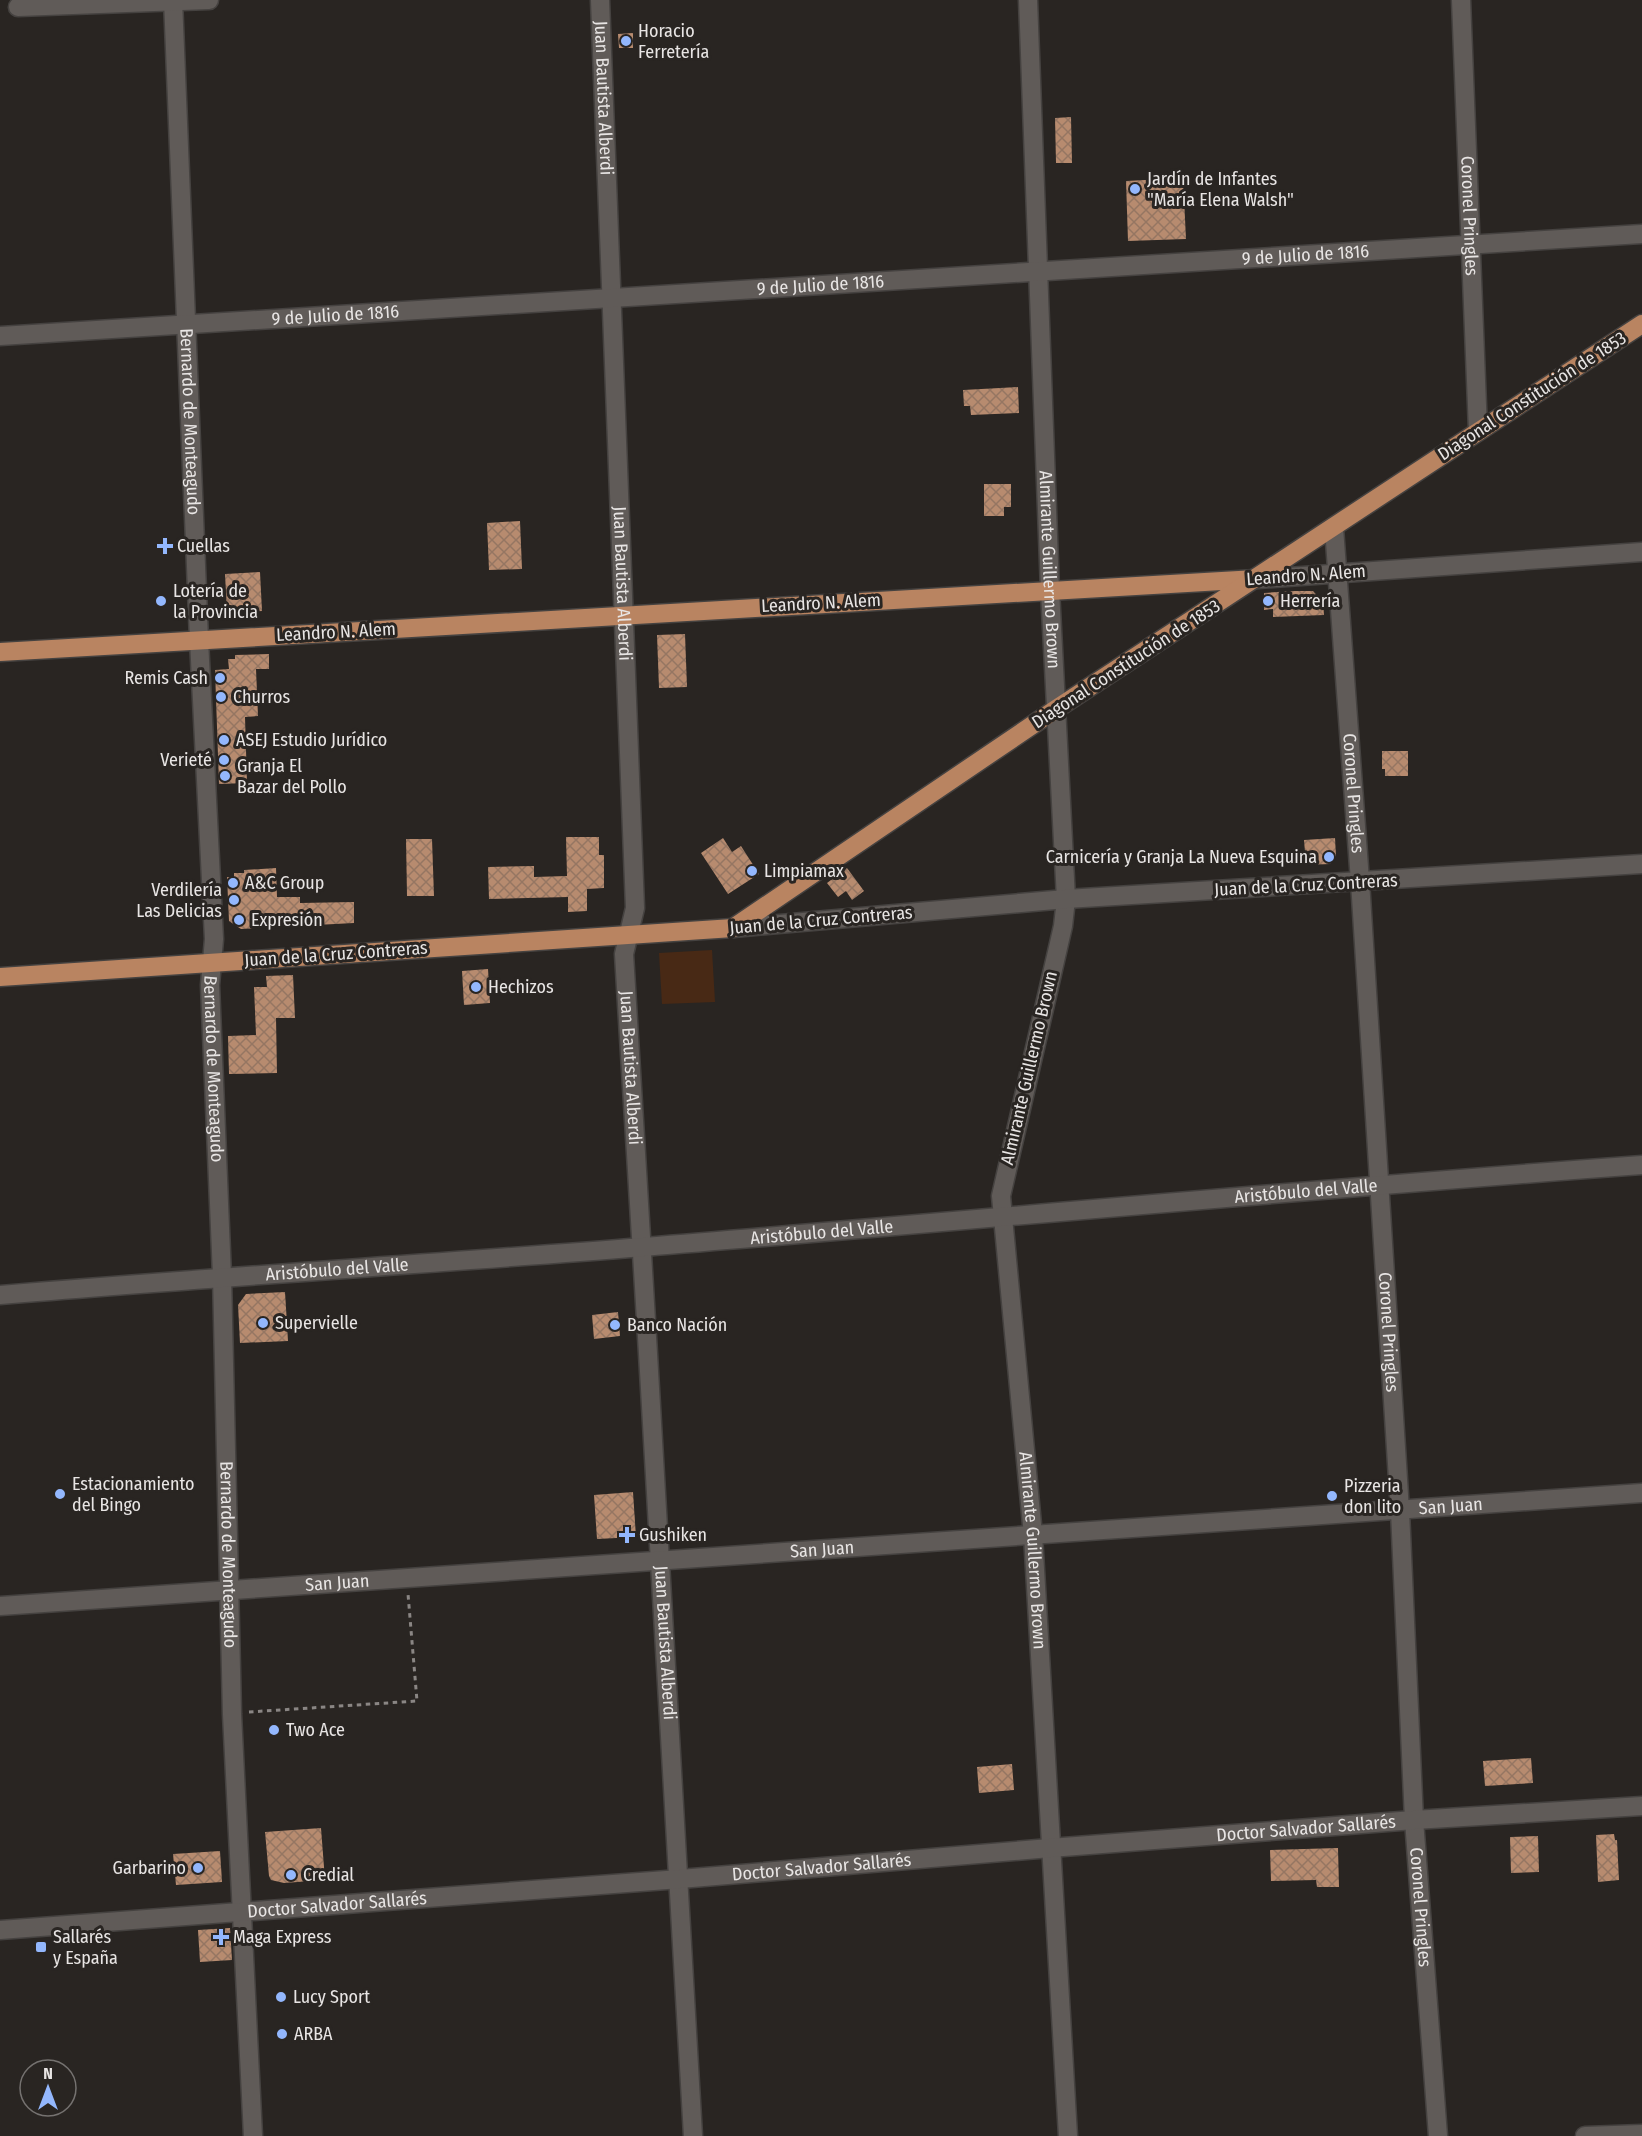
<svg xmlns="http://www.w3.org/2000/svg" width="1642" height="2136" font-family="'Fira Sans Condensed',sans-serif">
	<defs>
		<pattern id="building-cross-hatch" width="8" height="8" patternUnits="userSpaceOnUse" patternTransform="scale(1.5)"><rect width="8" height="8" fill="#b78b6f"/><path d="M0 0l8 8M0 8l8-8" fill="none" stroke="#957662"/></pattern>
	</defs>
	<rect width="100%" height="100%" fill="#292522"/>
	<path fill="#482915" d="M712,950L715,1002L662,1004L659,953Z"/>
	<g fill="url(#building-cross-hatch)">
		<path d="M633,33V48H619L618,34Z"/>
		<path d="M1071,117L1072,163H1056L1055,118Z"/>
		<path d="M1183,178L1186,239L1128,241L1126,181Z"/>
		<path d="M1018,387L1019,413L971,415L970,406H964L963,390Z"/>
		<path d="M984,484H1011V507H1004V516H984Z"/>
		<path d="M520,521L522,569L489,570L487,523Z"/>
		<path d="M260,572L262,611L227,613L225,574Z"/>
		<path d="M1292,591H1313L1323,602L1324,615L1273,617V609L1264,610V593Z"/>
		<path d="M685,634L687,687L659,688L657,635Z"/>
		<path d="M269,654V669H256L258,716L245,717L247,783L219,784L215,670L229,669L228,659H235V655Z"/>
		<path d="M1382,751H1408V776H1385V769H1382Z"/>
		<path d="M566,837H599V855H604V888L587,889V911L568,912V897L489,899L488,867L534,866V877L567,876Z"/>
		<path d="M723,838L732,852L741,846L759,874L728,894L701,853Z"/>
		<path d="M1335,838L1336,856L1330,864L1306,865L1304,840Z"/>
		<path d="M406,839H432L434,896H407Z"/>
		<path d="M276,868L277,897H300V903L354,902V923L241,929L229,921L227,877H234V873H244V870Z"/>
		<path d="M847,868L864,891L852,900L846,891L838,897L827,883Z"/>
		<path d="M488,969L490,1003L464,1005L462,971Z"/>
		<path d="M293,975L295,1018H276L277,1073L229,1074L228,1036L256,1035L254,987H267L266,976Z"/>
		<path d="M285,1292L288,1341L240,1343L238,1305L246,1294Z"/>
		<path d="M618,1312L620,1336L594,1339L592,1315Z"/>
		<path d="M633,1492L636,1537L597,1539L594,1495Z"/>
		<path d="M1531,1758L1533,1783L1485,1786L1483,1761Z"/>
		<path d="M1012,1764L1014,1790L979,1793L977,1767Z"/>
		<path d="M321,1828L325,1880L284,1883L271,1880L269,1876L265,1832Z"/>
		<path d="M1614,1834L1615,1840H1617L1619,1880L1598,1882L1596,1835Z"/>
		<path d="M1538,1836L1539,1872L1511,1873L1510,1837Z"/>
		<path d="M1338,1848L1339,1887H1317L1316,1880L1271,1881L1270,1850Z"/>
		<path d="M220,1851L222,1882L176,1885L173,1854Z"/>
		<path d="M230,1928L232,1960L200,1962L198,1930Z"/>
	</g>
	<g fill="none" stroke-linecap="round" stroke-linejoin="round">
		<defs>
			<g id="minor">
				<path id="s1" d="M173,0L199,640L214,939L210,985L222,1276L232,1714L253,2136"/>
				<path id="s2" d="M600,0L635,908L624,954C647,1348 673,1742 693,2136"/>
				<path id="s3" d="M1028,0L1050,590L1066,899L1063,926L1001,1196L1033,1535L1068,2136"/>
				<path id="s4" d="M1461,0L1478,431"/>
				<path d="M18,7L209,0"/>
				<path id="s5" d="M0,336L1642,234"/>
				<path id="s6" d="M1334,528L1360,881L1400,1511L1414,1820L1438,2136"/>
				<path d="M1258,579L1642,552"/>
				<path d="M733,928L1066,899L1642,864"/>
				<path id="s7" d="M0,1295C214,1277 429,1264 644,1247C977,1220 1309,1189 1642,1165"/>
				<path id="s8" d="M0,1606L1642,1493"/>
				<path id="s9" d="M0,1930L680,1879L1050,1848L1414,1820L1642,1806"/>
				<path d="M1585,2136L1642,2134"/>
			</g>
			<g id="major">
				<path d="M0,652L1256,579"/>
				<path d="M0,977L733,928L1056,709L1642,324"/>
			</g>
		</defs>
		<use href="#minor" stroke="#454240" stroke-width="21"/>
		<use href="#major" stroke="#454240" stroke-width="21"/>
		<path stroke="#8a8684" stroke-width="3" stroke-dasharray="4.5 4.5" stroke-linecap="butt" d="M249,1712L417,1701L408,1594"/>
		<use href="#minor" stroke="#605b58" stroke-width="18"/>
		<use href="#major" stroke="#b98461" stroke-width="18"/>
	</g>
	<g fill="#93b7fd" stroke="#292522" stroke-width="2">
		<circle cx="626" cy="41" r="6"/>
		<circle cx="1135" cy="189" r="6"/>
		<path d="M162 537h6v6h6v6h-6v6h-6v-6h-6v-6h6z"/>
		<circle cx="161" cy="601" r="6"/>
		<circle cx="1268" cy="601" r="6"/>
		<circle cx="220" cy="678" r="6"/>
		<circle cx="221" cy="697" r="6"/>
		<circle cx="224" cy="740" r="6"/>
		<circle cx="224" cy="760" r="6"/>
		<circle cx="225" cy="776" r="6"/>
		<circle cx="1329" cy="857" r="6"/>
		<circle cx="752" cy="871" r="6"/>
		<circle cx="233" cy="883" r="6"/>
		<circle cx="234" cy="900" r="6"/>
		<circle cx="239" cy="920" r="6"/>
		<circle cx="476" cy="987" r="6"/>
		<circle cx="263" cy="1323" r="6"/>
		<circle cx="615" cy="1325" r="6"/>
		<circle cx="60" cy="1494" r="6"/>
		<circle cx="1332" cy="1496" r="6"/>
		<path d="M624 1526h6v6h6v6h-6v6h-6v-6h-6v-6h6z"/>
		<circle cx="274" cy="1730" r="6"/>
		<circle cx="198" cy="1868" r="6"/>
		<circle cx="291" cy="1875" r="6"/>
		<path d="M218 1928h6v6h6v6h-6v6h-6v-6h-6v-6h6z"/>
		<rect x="35" y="1941" width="12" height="12" rx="3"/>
		<circle cx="281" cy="1997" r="6"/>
		<circle cx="282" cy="2034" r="6"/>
	</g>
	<g text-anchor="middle" stroke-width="6" stroke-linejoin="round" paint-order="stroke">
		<g font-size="18" fill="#e8e5e4" stroke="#292522" text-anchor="start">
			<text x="638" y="37">Horacio<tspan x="638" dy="21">Ferretería</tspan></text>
			<text x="1147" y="185">Jardín de Infantes<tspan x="1147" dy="21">"María Elena Walsh"</tspan></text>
			<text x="177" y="552">Cuellas</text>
			<text x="173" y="597">Lotería de<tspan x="173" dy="21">la Provincia</tspan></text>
			<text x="1280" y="607">Herrería</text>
			<text x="208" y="684" text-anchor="end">Remis Cash</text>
			<text x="233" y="703">Churros</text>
			<text x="236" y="746">ASEJ Estudio Jurídico</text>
			<text x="212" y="766" text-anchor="end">Verieté</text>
			<text x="237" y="772">Granja El<tspan x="237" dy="21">Bazar del Pollo</tspan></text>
			<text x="1317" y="863" text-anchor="end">Carnicería y Granja La Nueva Esquina</text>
			<text x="764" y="877">Limpiamax</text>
			<text x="245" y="889">A&amp;C Group</text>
			<text x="222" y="896" text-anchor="end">Verdilería<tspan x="222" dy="21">Las Delicias</tspan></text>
			<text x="251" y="926">Expresión</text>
			<text x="488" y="993">Hechizos</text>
			<text x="275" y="1329">Supervielle</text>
			<text x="627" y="1331">Banco Nación</text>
			<text x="72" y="1490">Estacionamiento<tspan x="72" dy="21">del Bingo</tspan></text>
			<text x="1344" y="1492">Pizzeria<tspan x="1344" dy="21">don lito</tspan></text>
			<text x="639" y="1541">Gushiken</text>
			<text x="286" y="1736">Two Ace</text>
			<text x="186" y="1874" text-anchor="end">Garbarino</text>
			<text x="303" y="1881">Credial</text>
			<text x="53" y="1943">Sallarés<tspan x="53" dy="21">y España</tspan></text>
			<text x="233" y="1943">Maga Express</text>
			<text x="293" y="2003">Lucy Sport</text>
			<text x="294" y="2040">ARBA</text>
		</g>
		<g font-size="18" fill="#e8e5e4" stroke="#292522">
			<text dy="6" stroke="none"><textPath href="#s2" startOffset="98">Juan Bautista Alberdi</textPath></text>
			<text dy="6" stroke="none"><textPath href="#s4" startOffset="216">Coronel Pringles</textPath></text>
			<text dy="6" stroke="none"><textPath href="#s5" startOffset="1308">9 de Julio de 1816</textPath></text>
			<text dy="6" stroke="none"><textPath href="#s5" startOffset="822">9 de Julio de 1816</textPath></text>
			<text dy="6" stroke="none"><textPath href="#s5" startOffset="336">9 de Julio de 1816</textPath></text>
			<text transform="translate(1532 396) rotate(-33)" y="6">Diagonal Constitución de 1853</text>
			<text dy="6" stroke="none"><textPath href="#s1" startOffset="422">Bernardo de Monteagudo</textPath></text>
			<text dy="6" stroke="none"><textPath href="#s3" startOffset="570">Almirante Guillermo Brown</textPath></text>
			<text transform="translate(1306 575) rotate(-4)" y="6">Leandro N. Alem</text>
			<text dy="6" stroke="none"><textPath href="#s2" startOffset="584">Juan Bautista Alberdi</textPath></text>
			<text transform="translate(821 603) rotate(-3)" y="6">Leandro N. Alem</text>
			<text transform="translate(336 632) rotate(-3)" y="6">Leandro N. Alem</text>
			<text transform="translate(1126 664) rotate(-33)" y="6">Diagonal Constitución de 1853</text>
			<text dy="6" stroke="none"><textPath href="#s6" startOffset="266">Coronel Pringles</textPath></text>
			<text transform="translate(1306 885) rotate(-3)" y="6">Juan de la Cruz Contreras</text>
			<text transform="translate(821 920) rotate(-5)" y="6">Juan de la Cruz Contreras</text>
			<text transform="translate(336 954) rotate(-4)" y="6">Juan de la Cruz Contreras</text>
			<text dy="6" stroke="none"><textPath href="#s1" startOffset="1070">Bernardo de Monteagudo</textPath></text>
			<text dy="6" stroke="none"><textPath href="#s2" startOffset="1070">Juan Bautista Alberdi</textPath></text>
			<text transform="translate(1029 1068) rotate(-77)" y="6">Almirante Guillermo Brown</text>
			<text dy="6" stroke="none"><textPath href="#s7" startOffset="1310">Aristóbulo del Valle</textPath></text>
			<text dy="6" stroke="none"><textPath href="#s7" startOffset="824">Aristóbulo del Valle</textPath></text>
			<text dy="6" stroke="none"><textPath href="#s7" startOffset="338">Aristóbulo del Valle</textPath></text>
			<text dy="6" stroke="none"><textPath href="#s6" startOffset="806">Coronel Pringles</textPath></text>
			<text dy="6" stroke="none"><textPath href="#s8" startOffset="1454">San Juan</textPath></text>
			<text dy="6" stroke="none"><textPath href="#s8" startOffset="824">San Juan</textPath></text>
			<text dy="6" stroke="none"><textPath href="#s3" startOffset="1560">Almirante Guillermo Brown</textPath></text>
			<text dy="6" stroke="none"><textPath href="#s1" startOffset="1556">Bernardo de Monteagudo</textPath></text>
			<text dy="6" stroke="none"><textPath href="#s8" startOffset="338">San Juan</textPath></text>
			<text dy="6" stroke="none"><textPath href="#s2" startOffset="1646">Juan Bautista Alberdi</textPath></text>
			<text dy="6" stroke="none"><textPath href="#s9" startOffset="1310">Doctor Salvador Sallarés</textPath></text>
			<text dy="6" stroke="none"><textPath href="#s9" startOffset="824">Doctor Salvador Sallarés</textPath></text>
			<text dy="6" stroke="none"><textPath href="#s9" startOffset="338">Doctor Salvador Sallarés</textPath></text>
			<text dy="6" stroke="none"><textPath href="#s6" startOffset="1382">Coronel Pringles</textPath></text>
		</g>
	</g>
	<g transform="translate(48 2088)"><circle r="28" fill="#292522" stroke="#757270" stroke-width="1.5"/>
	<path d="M0-4.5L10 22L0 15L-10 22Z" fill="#93b7fd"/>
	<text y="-9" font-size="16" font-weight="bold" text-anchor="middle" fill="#e8e5e4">N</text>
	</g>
</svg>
